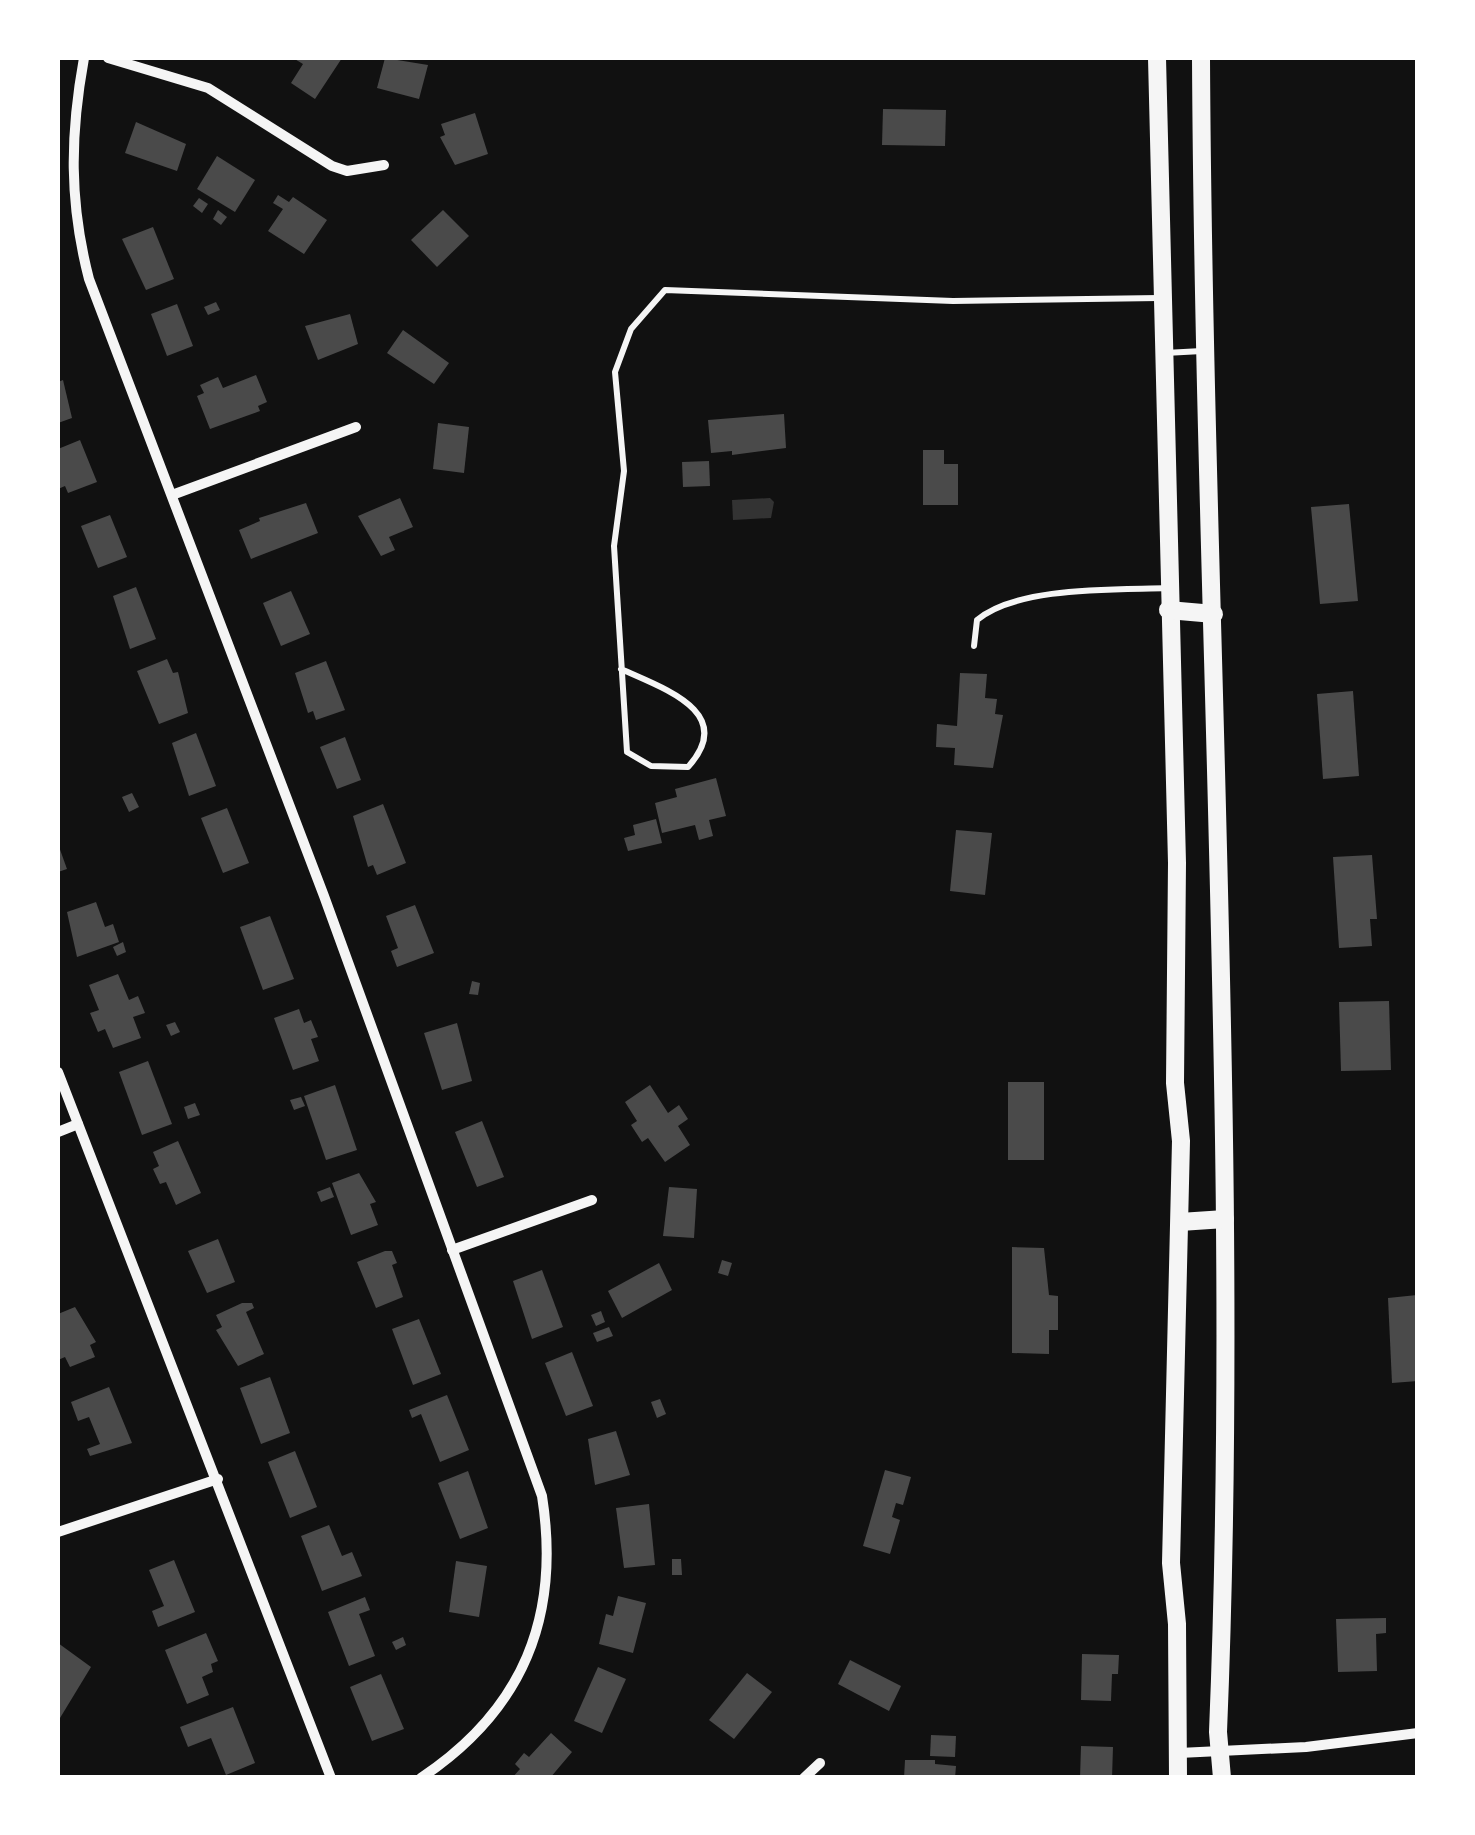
<svg xmlns="http://www.w3.org/2000/svg" width="1475" height="1835" font-family="'Playfair Display',serif">
	<rect width="100%" height="100%" fill="#111"/>
	<path fill="#333" d="M770,498L774,502L771,518L733,520L732,500Z"/>
	<g fill="#4a4a4a">
		<path d="M293,58H342L315,99L291,83L303,64Z"/>
		<path d="M385,58L428,65L419,99L377,88Z"/>
		<path d="M883,109L946,110L945,146L882,145Z"/>
		<path d="M475,113L488,154L455,165L440,137L445,135L441,124Z"/>
		<path d="M136,122L186,144L177,171L125,153Z"/>
		<path d="M217,156L255,180L235,212L197,189Z"/>
		<path d="M278,195L289,202L293,197L327,220L304,254L268,231L283,209L273,203Z"/>
		<path d="M199,198L208,204L202,213L193,206Z"/>
		<path d="M218,210L227,217L221,225L213,219Z"/>
		<path d="M443,210L469,236L437,267L411,240Z"/>
		<path d="M153,227L174,279L146,290L122,239Z"/>
		<path d="M216,302L220,310L208,315L204,307Z"/>
		<path d="M177,304L193,346L167,356L151,314Z"/>
		<path d="M350,314L358,344L318,360L305,326Z"/>
		<path d="M403,330L449,363L434,384L387,353Z"/>
		<path d="M256,375L267,402L258,406L260,411L210,429L197,396L204,393L200,385L218,377L223,388Z"/>
		<path d="M63,380L72,418L58,423V382Z"/>
		<path d="M784,414L786,448L732,455V451L711,453L708,420Z"/>
		<path d="M438,423L469,427L464,473L433,469Z"/>
		<path d="M80,440L97,482L68,493L65,486L58,489V449Z"/>
		<path d="M923,450H944V464H958V505H923Z"/>
		<path d="M709,461L710,486L683,487L682,462Z"/>
		<path d="M400,498L413,527L389,537L395,550L381,556L358,516Z"/>
		<path d="M306,503L318,533L251,559L239,530L260,521L259,518Z"/>
		<path d="M1349,504L1358,601L1320,604L1311,507Z"/>
		<path d="M110,515L127,557L98,568L81,526Z"/>
		<path d="M136,587L156,639L130,649L113,596Z"/>
		<path d="M291,591L310,634L281,646L263,603Z"/>
		<path d="M167,659L173,673L178,672L188,713L159,724L137,671Z"/>
		<path d="M326,661L345,710L316,720L313,711L308,713L295,673Z"/>
		<path d="M960,673L987,674L985,698L997,699L995,714L1003,715L993,768L954,765L955,748L936,747L937,724L957,726Z"/>
		<path d="M1353,691L1359,776L1323,779L1317,694Z"/>
		<path d="M196,733L216,786L189,796L172,743Z"/>
		<path d="M345,737L361,780L337,789L320,747Z"/>
		<path d="M716,778L726,816L709,820L713,836L699,840L695,825L662,833L655,803L677,797L675,789Z"/>
		<path d="M132,793L139,807L129,812L122,797Z"/>
		<path d="M383,804L406,863L377,875L373,865L368,867L353,816Z"/>
		<path d="M227,808L249,863L223,873L201,818Z"/>
		<path d="M656,819L662,843L628,851L624,838L635,835L633,825Z"/>
		<path d="M956,830L992,833L985,895L950,891Z"/>
		<path d="M58,844L67,869L58,872Z"/>
		<path d="M1372,855L1377,919H1370L1372,946L1339,948L1333,857Z"/>
		<path d="M96,902L105,927L113,924L119,942L77,957L67,912Z"/>
		<path d="M415,905L434,953L397,967L391,951L398,948L386,916Z"/>
		<path d="M270,916L294,979L263,990L240,927Z"/>
		<path d="M123,942L126,952L117,956L113,947Z"/>
		<path d="M118,974L129,1000L138,996L145,1013L133,1017L141,1038L113,1048L105,1029L98,1032L90,1013L99,1010L89,985Z"/>
		<path d="M472,981L480,983L478,995L469,994Z"/>
		<path d="M1389,1001L1391,1070L1341,1071L1339,1002Z"/>
		<path d="M299,1009L304,1023L311,1020L318,1037L311,1039L319,1061L293,1070L274,1018Z"/>
		<path d="M175,1022L180,1032L171,1036L166,1025Z"/>
		<path d="M457,1023L472,1081L442,1090L424,1033Z"/>
		<path d="M148,1061L172,1124L142,1135L119,1072Z"/>
		<rect x="1008" y="1082" width="36" height="78"/>
		<path d="M335,1085L357,1150L326,1160L304,1096Z"/>
		<path d="M650,1085L668,1113L679,1105L688,1119L678,1126L690,1145L665,1162L648,1138L642,1142L631,1125L637,1121L625,1102Z"/>
		<path d="M301,1097L305,1106L294,1110L290,1100Z"/>
		<path d="M195,1103L200,1115L188,1119L184,1107Z"/>
		<path d="M482,1121L504,1177L477,1187L455,1132Z"/>
		<path d="M178,1141L201,1193L176,1205L166,1182L160,1184L153,1169L159,1166L153,1152Z"/>
		<path d="M359,1173L376,1202L370,1204L378,1225L351,1235L332,1183Z"/>
		<path d="M330,1187L334,1197L321,1202L317,1192Z"/>
		<path d="M669,1187L697,1189L694,1238L663,1236Z"/>
		<path d="M218,1239L235,1282L207,1293L188,1251Z"/>
		<path d="M1012,1247L1044,1248L1049,1295L1058,1296V1330H1049V1354L1012,1353Z"/>
		<path d="M385,1251H392L397,1263L392,1265L403,1297L376,1308L357,1262Z"/>
		<path d="M722,1260L732,1263L728,1276L718,1273Z"/>
		<path d="M659,1263L672,1290L622,1318L608,1291Z"/>
		<path d="M542,1270L563,1327L532,1339L513,1281Z"/>
		<path d="M1417,1295L1418,1381L1392,1383L1388,1298Z"/>
		<path d="M242,1303H252L254,1308L246,1312L264,1354L238,1366L216,1330L222,1327L216,1315Z"/>
		<path d="M75,1307L96,1342L90,1345L95,1357L70,1367L65,1357L58,1360V1314Z"/>
		<path d="M601,1311L605,1322L596,1326L591,1315Z"/>
		<path d="M419,1319L441,1374L413,1385L392,1329Z"/>
		<path d="M609,1327L613,1336L597,1342L593,1333Z"/>
		<path d="M572,1352L593,1406L566,1416L545,1363Z"/>
		<path d="M270,1377L290,1433L261,1444L240,1388Z"/>
		<path d="M109,1387L132,1443L90,1456L87,1449L100,1444L89,1417L78,1421L71,1402Z"/>
		<path d="M447,1395L469,1450L440,1462L421,1414L412,1418L409,1410Z"/>
		<path d="M660,1399L666,1414L657,1418L651,1402Z"/>
		<path d="M616,1431L630,1475L595,1485L588,1439Z"/>
		<path d="M295,1451L317,1507L290,1518L268,1462Z"/>
		<path d="M885,1470L911,1477L903,1505L896,1503L892,1517L900,1520L890,1554L863,1546Z"/>
		<path d="M468,1471L488,1528L460,1539L438,1483Z"/>
		<path d="M649,1504L655,1565L624,1568L616,1508Z"/>
		<path d="M329,1525L342,1556L352,1552L362,1576L322,1591L301,1536Z"/>
		<path d="M672,1559H681L682,1575H672Z"/>
		<path d="M174,1560L195,1612L158,1627L152,1611L164,1606L149,1570Z"/>
		<path d="M456,1561L487,1566L479,1617L449,1612Z"/>
		<path d="M618,1596L646,1603L633,1653L599,1644L606,1614L613,1616Z"/>
		<path d="M365,1597L370,1610L359,1614L375,1656L349,1666L328,1612Z"/>
		<path d="M1386,1618V1633L1376,1634L1377,1671L1338,1672L1336,1619Z"/>
		<path d="M206,1633L218,1661L211,1664L213,1672L202,1677L209,1695L187,1704L165,1650Z"/>
		<path d="M403,1637L406,1645L396,1650L392,1642Z"/>
		<path d="M58,1643L91,1667L60,1718L58,1717Z"/>
		<path d="M1082,1654L1119,1655L1118,1674H1112L1111,1701L1081,1700Z"/>
		<path d="M850,1660L901,1686L889,1711L838,1684Z"/>
		<path d="M598,1667L626,1679L602,1733L574,1721Z"/>
		<path d="M747,1673L772,1692L734,1739L709,1720Z"/>
		<path d="M381,1674L404,1729L372,1741L350,1687Z"/>
		<path d="M233,1707L255,1763L226,1775L211,1738L188,1747L180,1727Z"/>
		<path d="M551,1733L572,1752L550,1778H512L520,1769L515,1764L524,1753L529,1757Z"/>
		<path d="M931,1735L956,1736L955,1757L930,1756Z"/>
		<path d="M1081,1746L1113,1747L1112,1778H1080Z"/>
		<path d="M905,1760H935V1764L956,1766L955,1778H904Z"/>
	</g>
	<g fill="none" stroke-linecap="round" stroke-linejoin="round">
		<g stroke="#f5f5f5" stroke-width="6">
			<path d="M1165,353L1202,351"/>
			<path d="M974,646L977,620C1017,586 1116,590 1168,588"/>
			<path d="M621,669C662,688 738,712 688,767L651,766L627,752L614,546L624,471L615,372L631,329L665,290L953,301L1159,298"/>
		</g>
		<g stroke="#f5f5f5" stroke-width="10">
			<path d="M84,58C70,135 69,202 89,279L324,896L542,1496C561,1617 523,1710 421,1778"/>
			<path d="M108,58L208,88L332,166L347,171L384,165"/>
			<path d="M172,495L356,427"/>
			<path d="M58,1072L331,1778"/>
			<path d="M58,1132L78,1124"/>
			<path d="M452,1250L592,1200"/>
			<path d="M58,1532L218,1479"/>
			<path d="M1179,1753L1306,1747L1418,1733"/>
			<path d="M804,1778L820,1763"/>
		</g>
		<g stroke="#f5f5f5" stroke-width="18">
			<path d="M1157,58L1177,863L1175,1083L1181,1141L1171,1563L1177,1624L1178,1778"/>
			<path d="M1201,58C1204,616 1241,1174 1218,1732L1222,1778"/>
			<path d="M1168,610L1214,614"/>
			<path d="M1180,1222L1225,1219"/>
		</g>
	</g>
	<rect width="1475" height="1835" fill="none" stroke="#ffffff" stroke-width="120"/>
</svg>
